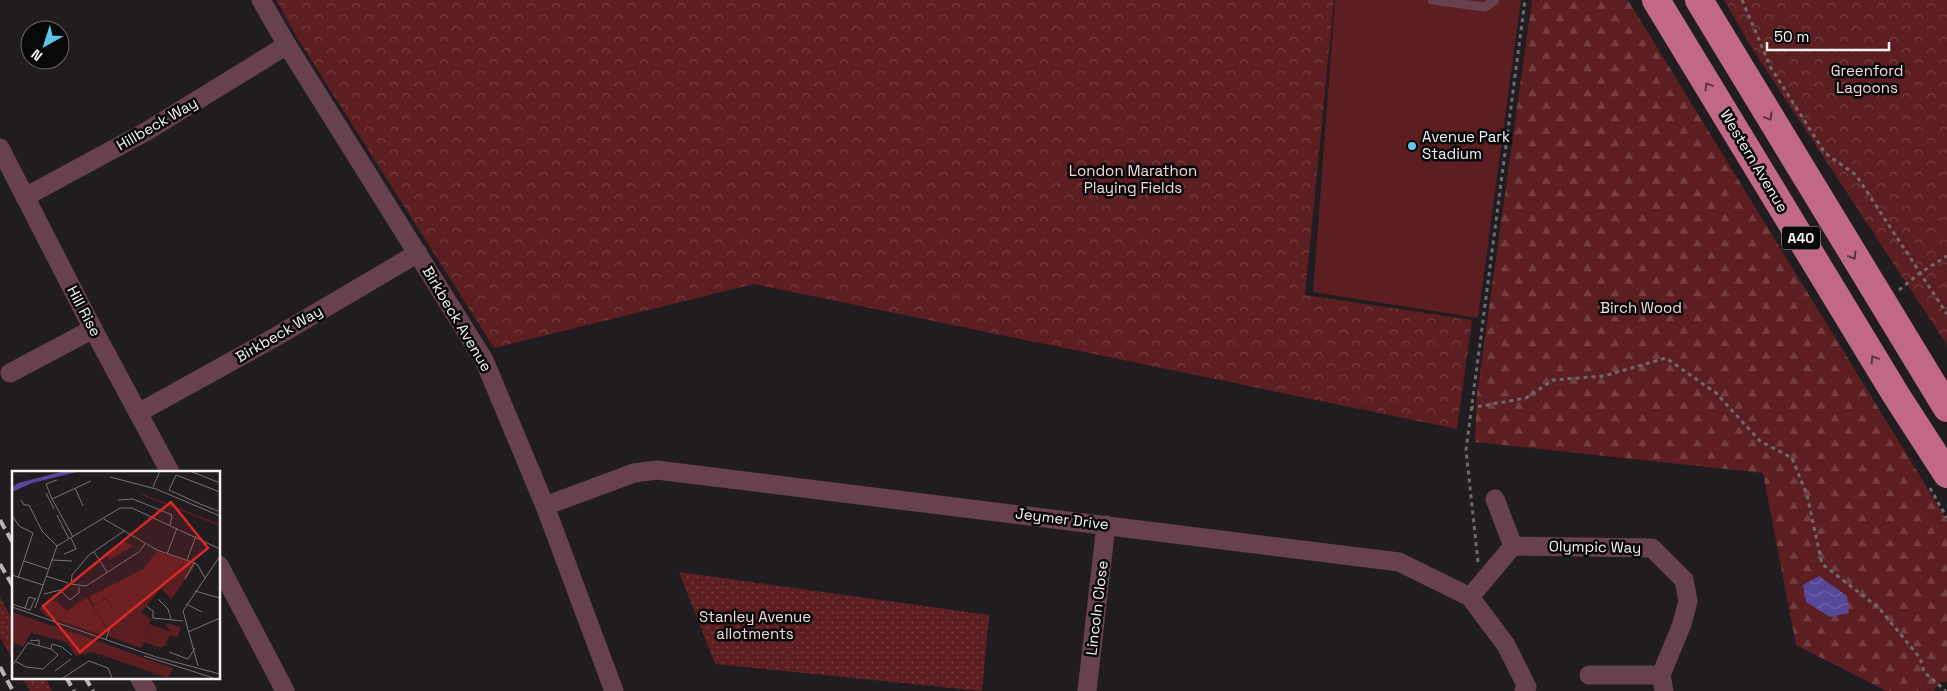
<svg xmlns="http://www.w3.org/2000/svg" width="1947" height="691" font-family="'Space Grotesk',sans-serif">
	<defs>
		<pattern id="grass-dots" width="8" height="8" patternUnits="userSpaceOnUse" patternTransform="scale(1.25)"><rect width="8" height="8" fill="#5c1e20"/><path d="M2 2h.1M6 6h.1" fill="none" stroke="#743f41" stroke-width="1.8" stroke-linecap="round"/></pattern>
		<pattern id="forest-firs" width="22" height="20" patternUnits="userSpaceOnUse" patternTransform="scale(1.25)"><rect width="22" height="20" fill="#5c1e20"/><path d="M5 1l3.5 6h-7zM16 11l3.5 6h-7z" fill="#743f41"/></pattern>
		<pattern id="park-crowns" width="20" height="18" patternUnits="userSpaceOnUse" patternTransform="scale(1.25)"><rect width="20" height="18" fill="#5c1e20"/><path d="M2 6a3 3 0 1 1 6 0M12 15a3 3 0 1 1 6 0" fill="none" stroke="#743f41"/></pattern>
		<pattern id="water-waves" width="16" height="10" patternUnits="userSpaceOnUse" patternTransform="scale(1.25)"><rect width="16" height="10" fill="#574798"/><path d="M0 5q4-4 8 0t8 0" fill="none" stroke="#7062a7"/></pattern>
	</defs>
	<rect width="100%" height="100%" fill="#211c20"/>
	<g fill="url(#grass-dots)">
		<path d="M679,572L989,615L982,691L715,664Z"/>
		<path d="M0,597L14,622V662L0,637Z"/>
		<path d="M22,677H45L52,691H30Z"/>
	</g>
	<path fill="url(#forest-firs)" d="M1532,0H1628L1947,520V682H1940L1934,691H1886L1796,645L1763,473L1475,442L1477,394Z"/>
	<g fill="url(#park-crowns)">
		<path d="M276,0H1334L1305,295L1472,320L1457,429L754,284L494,348L298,39Z"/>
		<path d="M1724,0H1947V345L1755,53Z"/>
	</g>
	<path fill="#5c1e20" d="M1335,0H1521L1478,318L1313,292Z"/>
	<path fill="url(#water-waves)" d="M1819,576L1847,596L1849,613L1830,617L1806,602L1803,585Z"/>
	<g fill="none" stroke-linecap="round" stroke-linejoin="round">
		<g stroke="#6e696d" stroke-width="3" stroke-dasharray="4 4" stroke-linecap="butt">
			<path d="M1742,0L1771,68L1825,153L1856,175L1947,314"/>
			<path d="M1899,290L1920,273L1947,256"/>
			<path d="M1470,408L1526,398L1553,380L1604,376L1666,358L1716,393L1760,441L1792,458L1807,495L1822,564L1879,608L1920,658L1924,672L1946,691"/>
			<path d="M1930,488L1947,518"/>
			<path d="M1478,562L1466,450L1525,0"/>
		</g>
		<path stroke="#68414e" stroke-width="9" d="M1432,0L1485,7L1495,0"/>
		<g stroke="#68414e" stroke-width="19">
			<path d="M261,0L287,45L484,360L545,506L614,691"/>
			<path d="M0,148L93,329L170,472"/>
			<path d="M25,197L147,131L287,45"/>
			<path d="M10,373L93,329"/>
			<path d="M138,413L272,339L418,253"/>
			<path d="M1495,499L1513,546"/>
			<path d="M545,506L634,473L657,470L1399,562L1470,597L1506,645L1527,687L1524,691"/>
			<path d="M219,565L285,691"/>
			<path d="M1470,597L1513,546L1652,548L1684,580L1688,601L1682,624L1661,675L1664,691"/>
			<path d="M1589,675H1661"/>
			<path d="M139,677L147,691"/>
			<path d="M1087,691L1106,525"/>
		</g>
		<g stroke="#c06886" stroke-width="28">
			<path d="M1656,0L1896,395L1947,474"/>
			<path d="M1699,0L1947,408"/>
		</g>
		<g stroke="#b7b3b6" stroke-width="4" stroke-dasharray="10 5" stroke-linecap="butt">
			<path d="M0,520L14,545"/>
			<path d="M0,564L14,588"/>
			<path d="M0,667L13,691"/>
			<path d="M66,677L74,691"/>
			<path d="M85,677L93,691"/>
		</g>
	</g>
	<defs><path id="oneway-chevron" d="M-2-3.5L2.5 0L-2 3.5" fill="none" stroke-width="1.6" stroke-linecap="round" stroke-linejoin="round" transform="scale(1.25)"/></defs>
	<g stroke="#5b3341">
		<use href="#oneway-chevron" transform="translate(1708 86) rotate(-121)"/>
		<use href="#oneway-chevron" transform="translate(1769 117) rotate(59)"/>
		<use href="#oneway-chevron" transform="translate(1853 256) rotate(59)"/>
		<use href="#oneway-chevron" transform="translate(1874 359) rotate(-121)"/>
	</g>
	<circle fill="#5cc7e8" stroke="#090809" stroke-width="2" cx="1412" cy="146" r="5"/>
	<g text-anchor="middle" stroke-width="5" stroke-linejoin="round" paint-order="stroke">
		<rect fill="#090809" stroke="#aeacae" stroke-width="1" x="1782" y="226.5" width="38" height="23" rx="4"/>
		<g font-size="14" font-weight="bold" fill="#f5f2f4">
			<text x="1801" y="243">A40</text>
		</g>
		<g font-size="15" fill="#f6dad9" stroke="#090809">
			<text x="1867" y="76">Greenford<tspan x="1867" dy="17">Lagoons</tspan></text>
			<text x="1133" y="176">London Marathon<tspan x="1133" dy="17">Playing Fields</tspan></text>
			<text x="1641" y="313">Birch Wood</text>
			<text x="755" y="622">Stanley Avenue<tspan x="755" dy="17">allotments</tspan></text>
		</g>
		<g font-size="15" fill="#f5f2f4" stroke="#090809">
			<text transform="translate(157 124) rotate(-30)" y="5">Hillbeck Way</text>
			<text transform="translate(1754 161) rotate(59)" y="5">Western Avenue</text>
			<text transform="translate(84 311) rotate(62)" y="5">Hill Rise</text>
			<text transform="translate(457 319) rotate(59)" y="5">Birkbeck Avenue</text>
			<text transform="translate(279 334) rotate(-30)" y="5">Birkbeck Way</text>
			<text transform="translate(1062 519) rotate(7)" y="5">Jeymer Drive</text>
			<text transform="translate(1595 547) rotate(1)" y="5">Olympic Way</text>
			<text transform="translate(1097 608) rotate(-83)" y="5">Lincoln Close</text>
		</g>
		<g font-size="15" fill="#f5f2f4" stroke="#090809" text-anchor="start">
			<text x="1422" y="142">Avenue Park<tspan x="1422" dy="17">Stadium</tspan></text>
		</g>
	</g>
	<g transform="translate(12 471)">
		<rect width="208" height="208" fill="#211c20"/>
		<path d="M129,22L207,53V55L132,25ZM113,71L121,75L98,89L94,84Z" fill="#5c1e20"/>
		<path d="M75,126L95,159L92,165L34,145L27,138L31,133L43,130L55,140Z" fill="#5c1e20"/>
		<path d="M145,80L184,94L159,128L149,117L129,141L139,148L133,167L154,174L149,177L132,171L129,177L104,168L98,159L110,152L94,127L82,134L77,126L131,98ZM0,141L77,167L161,197L156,207L81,181L64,185L54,171L19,162L11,176L0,171Z" fill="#5c1e20"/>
		<path d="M94,128L110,152L98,159L104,168L96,165V159L81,135ZM155,152L169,156L165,167L158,164L154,174L133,167L138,153L160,161L154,156Z" fill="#5c1e20"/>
		<path d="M53,0H69L20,12L0,21V16L6,12Z" fill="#574798"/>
		<path fill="none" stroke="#767275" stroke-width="1" d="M178,0L208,12M98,6L144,18L208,45M141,16L148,0M63,17L71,35M208,21L164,4L157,19L188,33L206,40L208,38M34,22L42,38M40,28L34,13L45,9M9,29L12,34H17L30,60L45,75M106,29L121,28L160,44L158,54M0,44L7,55L21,62L6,107M45,44L57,68M92,48L145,79L185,93L193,107M112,60L77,84L60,104L59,113L74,115L127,81L133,73M61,66L40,28L79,10M82,81L95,101M52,83L64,78L59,67M155,83L165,57M39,89L60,90M175,89L184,65M12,90L36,98M0,104L31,114M34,105L56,112M173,108L182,92M183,120L208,127M32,123L48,119L58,129L67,122V116M146,128L156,138L159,148M0,133L18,139L23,128M174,133L190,141M134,135L141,140V147L171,150M0,136L144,186L208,203M13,137L17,126L24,128M23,137L45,75L108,37H120L208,78M176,161L208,147M94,168L98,156L104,152M18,170L27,169V175M39,178L40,173L50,176L60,184M157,181L176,188L183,177M132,185L180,200M3,190L14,196L31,198M0,195L16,172L39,178L46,184L31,198M186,195L171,140L208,85M43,200L59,188M180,200L201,207M51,207L77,190L96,197L100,207"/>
		<path fill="#d62828" fill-opacity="0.15" stroke="#d62828" stroke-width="2.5" d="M159,31L196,77L68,181L31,135Z"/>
		<rect width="208" height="208" fill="none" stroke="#f5f2f4" stroke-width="2.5"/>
	</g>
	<g transform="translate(45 45) rotate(219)"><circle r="24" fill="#090809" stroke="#676667"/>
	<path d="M0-4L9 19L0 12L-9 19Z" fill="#5cc7e8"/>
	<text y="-8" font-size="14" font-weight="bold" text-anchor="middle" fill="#f5f2f4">N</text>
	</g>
	<path d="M1767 42v8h122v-8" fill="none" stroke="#f5f2f4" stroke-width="2.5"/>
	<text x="1774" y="42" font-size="15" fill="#f5f2f4" stroke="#090809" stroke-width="4" paint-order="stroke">50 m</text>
</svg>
